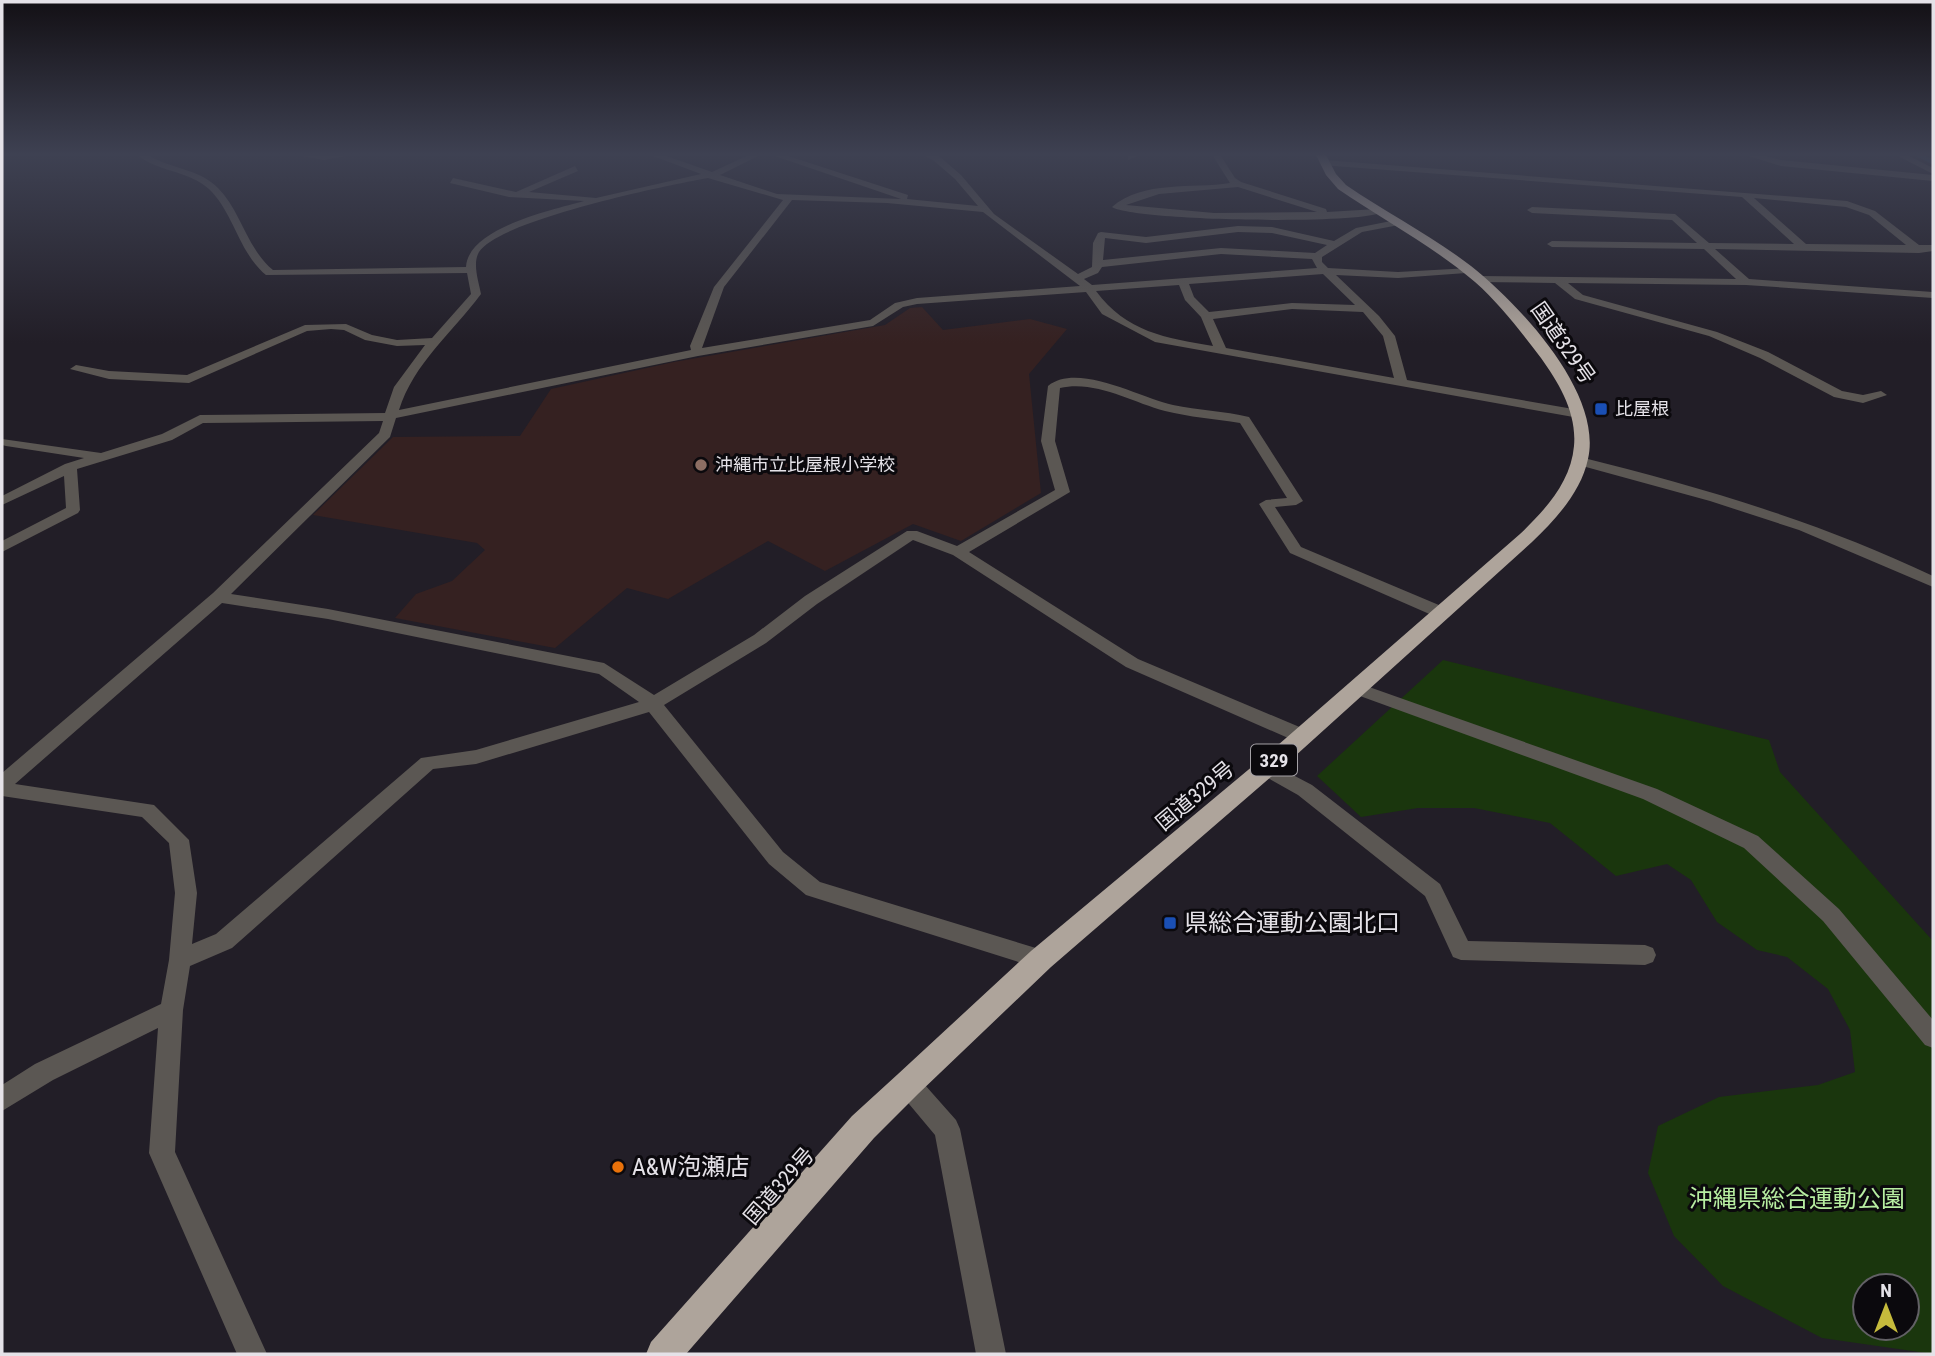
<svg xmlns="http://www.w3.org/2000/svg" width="1935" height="1356" font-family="'Roboto Condensed','Noto Sans JP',sans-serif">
	<rect width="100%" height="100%" fill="#221e27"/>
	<path fill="#352121" d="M922,307L943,330L1030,319L1067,329L1029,374L1041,493L961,541L913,524L825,571L768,541L668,599L627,588L555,648L395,618L416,594L452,581L485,550L477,543L313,515L393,437L520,436L551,389L674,362L885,325L910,308Z"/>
	<path fill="#1a360d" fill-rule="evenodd" d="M1443,660L1769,740L1780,772L1933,941V1354L1822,1338L1723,1286L1674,1236L1648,1173L1658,1126L1719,1097L1818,1085L1855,1072L1850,1030L1828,989L1787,957L1757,950L1717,922L1691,880L1667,864L1616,876L1550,823L1474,808H1418L1361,817L1317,776ZM1865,1286H1907V1328H1865Z"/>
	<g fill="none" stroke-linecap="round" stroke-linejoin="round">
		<path stroke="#1c4973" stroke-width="4.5" d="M1915,153L1933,162"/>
		<g fill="#5b5753" fill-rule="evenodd">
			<path d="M135,153H145C168,169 199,168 218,188C241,211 247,249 273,270L466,267C468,228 552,210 584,201L509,197L450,183L453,178L516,192L575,166L578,171L529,192L596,198L701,174L645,153H658L712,172L753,153H764L720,175L777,194L901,199L766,153H779L908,195L907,199L978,206L955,179L933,160L918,153L939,156L961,175L994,214L1078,274L1092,267L1093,243L1098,233L1101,232L1146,237L1238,226L1272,227L1334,241L1356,228L1396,220L1399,221V225L1362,232L1322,257V262L1328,268L1398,272L1470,268V272L1466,273L1398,278L1336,275L1379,316L1395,336L1407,380L1579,410L1585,414L1579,418L1155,342L1102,314L1086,292L917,304L903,307L873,326L698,356L396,418L390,437L231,594L328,609L604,663L654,695L754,635L805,596L907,531H917L957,546L1055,490L1041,441L1048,386C1078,362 1140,398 1173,405C1198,410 1224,411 1249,417L1303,501L1296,505L1275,507L1301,547L1446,608L1448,612L1440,617L1434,616L1290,553L1259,504L1266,500L1287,498L1240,423C1215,419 1189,417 1165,411C1131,402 1096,380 1060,388L1055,441L1070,492L969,552L1138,659L1309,731L1311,736L1309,741H1295L1126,667L953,555L913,540L817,604L766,643L664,705L783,852L820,882L1049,952L1052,959L1049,966L1041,969L806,895L769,864L649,712L476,764L433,769L232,948L190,966L183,1010L175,1152L267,1354H237L149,1153L158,1028L53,1080L2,1111V1085L35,1064L161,1004L169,960L175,893L169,843L142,817L2,796V773L213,593L379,433L383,421L203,423L172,440L77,469L80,510L78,513L2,552V541L66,508L64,476L2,505V496L65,464L84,458L6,446L2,445V439L101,453L162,434L200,415L385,413L394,387L425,345L397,346L365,340L344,330L331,329L307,331L189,383L109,379L70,369L76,365L109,371L187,375L305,325L346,324L372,335L397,340L432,338L471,294L467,273L266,275C239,253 234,213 209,189C188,170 156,172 135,153ZM708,178L783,200L714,287L690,346L691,350L399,410C414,363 452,333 481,294C479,282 472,264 479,252C499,220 668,185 708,178ZM792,200L887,203L983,212L1080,286L917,298L895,303L870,320L702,348L724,287ZM1238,232L1272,233L1327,245L1315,253L1221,248L1103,260L1105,238L1146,243ZM1221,254L1312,259L1317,268L1092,285L1084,279L1098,273L1102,267ZM1323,274L1355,305L1292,303L1209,312L1194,297L1189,284ZM1179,285L1185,300L1201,317L1213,346C1166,338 1126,332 1096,291ZM1292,309L1363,312L1383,336L1394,378L1226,348L1213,319ZM222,603L328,619L599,674L639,702L476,750L421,758L216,934L192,944L197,893L189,840L154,805L15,784Z"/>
			<path d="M286,153H362L324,160Z"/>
			<path d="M1134,153H1145L1128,160V156Z"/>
			<path d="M1211,153H1219L1235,178L1241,182L1326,209L1327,212L1377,209L1382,212C1361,225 1134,221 1112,207C1143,180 1192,189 1230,183ZM1238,187L1317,212L1214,213L1126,205L1159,194Z"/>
			<path d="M1739,153H1754L1781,160L1933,175V181L1781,166Z"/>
			<path d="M1892,153H1903L1933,168V174Z"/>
			<path d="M1925,153H1933V157Z"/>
			<path d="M1324,160L1847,201L1875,211L1919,245H1933V251L1919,253L1715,249L1749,279L1933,292V298L1746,285L1568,283L1583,295L1717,332L1768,352L1842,391L1863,395L1881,391L1887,395L1863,403L1834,397L1760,358L1709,336L1575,299L1555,283L1478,282L1473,279L1478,276L1736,279L1704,249L1552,247L1547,244L1552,241L1697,243L1672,220L1532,213L1527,210L1532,207L1675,214L1709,243L1794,244L1742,197L1321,165ZM1754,198L1846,207L1869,215L1906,245L1806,244Z"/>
			<path d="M1580,457C1701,487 1820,522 1933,576V587L1799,530L1710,501L1575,464V458Z"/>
			<path d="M1355,682L1657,789L1758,836L1839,909L1933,1020V1048L1925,1045L1823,921L1744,848L1643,799L1349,692L1346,688L1349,684Z"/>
			<path d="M1266,761L1312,785L1440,884L1468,941L1645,945L1653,948L1656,955L1653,962L1645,965L1461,960L1453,957L1425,896L1298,795L1259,773L1256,768L1259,763Z"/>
			<path d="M908,1072L917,1076L956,1120L960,1129L1006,1354H976L935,1135L899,1092L896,1084L899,1076Z"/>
		</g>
		<path fill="#aea49b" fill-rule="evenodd" d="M1315,153H1325L1336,174L1346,185C1387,213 1432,236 1471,266C1519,304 1603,393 1588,459C1581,492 1556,519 1532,542L1294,757L1051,967L918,1094L874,1138L686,1354H646L651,1342L852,1116L898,1074L1031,951L1278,745L1520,534C1545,510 1571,482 1574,446C1577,413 1559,383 1541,358C1521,332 1500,304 1475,282C1433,246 1383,220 1338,189L1326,175Z"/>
	</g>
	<linearGradient id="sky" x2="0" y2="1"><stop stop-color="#131015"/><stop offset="0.45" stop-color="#3e4152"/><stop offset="1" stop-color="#3e4152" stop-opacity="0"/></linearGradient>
	<rect width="1935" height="343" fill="url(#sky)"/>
	<g fill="#1a4fb4" stroke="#0b090d" stroke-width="2.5">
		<rect x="1594" y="402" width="14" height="14" rx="3.5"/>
		<rect x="1163" y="916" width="14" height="14" rx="3.5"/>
	</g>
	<circle fill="#8d6e63" stroke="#0b090d" stroke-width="2.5" cx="701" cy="465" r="7"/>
	<circle fill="#e8710a" stroke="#0b090d" stroke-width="2.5" cx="618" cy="1167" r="7"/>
	<g text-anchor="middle" stroke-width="6" stroke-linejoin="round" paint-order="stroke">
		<g font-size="18" fill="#e5e2e8" stroke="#0b090d" text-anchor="start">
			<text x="1615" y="415">比屋根</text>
			<text x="715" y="471">沖縄市立比屋根小学校</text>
		</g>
		<rect fill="#0b090d" stroke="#a4a1a6" stroke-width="2" x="1251" y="744.5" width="46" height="31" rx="5"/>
		<g font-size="19" font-weight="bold" fill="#e5e2e8">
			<text x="1274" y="767">329</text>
		</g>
		<g font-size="21" fill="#e5e2e8" stroke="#0b090d">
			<text transform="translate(1563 343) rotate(55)" y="7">国道329号</text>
			<text transform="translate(1195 796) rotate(-40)" y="7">国道329号</text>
			<text transform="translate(779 1186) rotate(-49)" y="7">国道329号</text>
		</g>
		<g font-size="24" fill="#e5e2e8" stroke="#0b090d" text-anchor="start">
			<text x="1184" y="931">県総合運動公園北口</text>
			<text x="632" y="1175">A&amp;W泡瀬店</text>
		</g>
		<g font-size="24" fill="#b7eea1" stroke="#0b090d">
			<text x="1797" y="1207">沖縄県総合運動公園</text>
		</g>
	</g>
	<rect width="1935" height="1356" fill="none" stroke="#e5e2e8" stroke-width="7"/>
	<g transform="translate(1886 1307)"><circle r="33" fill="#0b090d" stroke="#626065" stroke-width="2"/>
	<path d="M0-5L12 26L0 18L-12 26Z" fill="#c6bb3c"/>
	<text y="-10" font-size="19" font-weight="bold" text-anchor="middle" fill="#e5e2e8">N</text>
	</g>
</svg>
